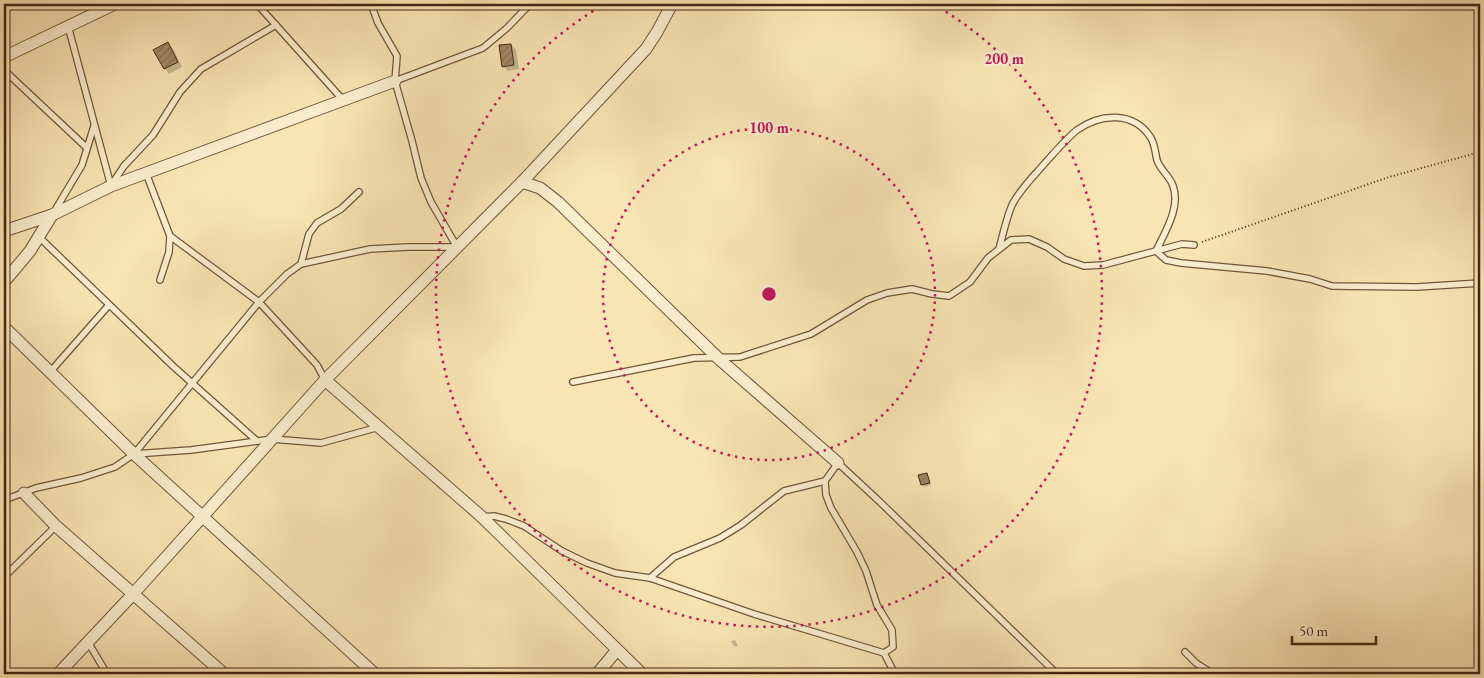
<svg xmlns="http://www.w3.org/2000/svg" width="1484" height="678" font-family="'EB Garamond',serif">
	<defs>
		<pattern id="building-hatch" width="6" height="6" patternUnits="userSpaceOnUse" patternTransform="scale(1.25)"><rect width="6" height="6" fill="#a38966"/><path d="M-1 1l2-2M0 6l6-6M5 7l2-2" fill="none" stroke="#877053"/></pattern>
	</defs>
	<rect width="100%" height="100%" fill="#f9e5b4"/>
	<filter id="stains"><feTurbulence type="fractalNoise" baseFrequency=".004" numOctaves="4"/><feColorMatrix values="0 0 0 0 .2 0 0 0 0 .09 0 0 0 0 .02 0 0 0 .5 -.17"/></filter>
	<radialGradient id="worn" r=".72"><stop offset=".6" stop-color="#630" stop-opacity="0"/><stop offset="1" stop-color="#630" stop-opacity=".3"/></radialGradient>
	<g fill="#0003">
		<path d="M168,44L173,49L182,67L169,74L165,69L155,51Z"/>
		<path d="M511,45L516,50L519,69L508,71L503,66Z"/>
		<path d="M927,474L931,485L924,487L922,485Z"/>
		<path d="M735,640L738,646H734L731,641Z"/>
	</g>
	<g fill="url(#building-hatch)" stroke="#462512">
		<path d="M168,42L178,62L164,69L153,50Z"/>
		<path d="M511,44L514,65L502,67L499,45Z"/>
		<path d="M927,473L930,483L921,485L918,475Z"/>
	</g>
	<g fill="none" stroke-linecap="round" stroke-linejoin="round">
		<defs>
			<g id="lane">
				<path d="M257,4L343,100"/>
				<path d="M371,4L378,23L397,56L395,81L412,141L421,178L431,202L457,247"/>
				<path d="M68,26L111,186"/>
				<path d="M4,70L87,148"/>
				<path d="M395,81L483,48L507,28L530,4"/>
				<path d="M146,173L170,236L169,252L160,280"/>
				<path d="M112,184L124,166L153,135L180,92L201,69L276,25"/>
				<path d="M54,212L82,165L94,126"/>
				<path d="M170,236L259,302L287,274L301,264L370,249L409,247H455"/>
				<path d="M39,237L174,367L257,441"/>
				<path d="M999,249C1003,235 1006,219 1012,205C1020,189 1034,176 1045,163C1055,152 1066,139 1077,130C1101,113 1134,111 1151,138C1155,145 1155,152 1157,160C1160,170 1170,176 1173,186C1181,207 1165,232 1156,251L1166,260L1181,263L1267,271L1310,279L1332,286L1417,287L1480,283"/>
				<path d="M301,264L309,234L317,223L341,209L359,192"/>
				<path d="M50,372L109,305"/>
				<path d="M573,382L694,358L740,357L811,334L867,300L887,293L912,289L932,294L949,296L970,282L988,258L1011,240L1029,239L1047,247L1064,259L1084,266L1103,265L1182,244L1194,245"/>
				<path d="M134,454L259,302L317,365L325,380"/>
				<path d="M4,500L36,488L81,478L115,467L134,454L191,450L272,439L321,443L379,427"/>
				<path d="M482,517L494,516L506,519L524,526L562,551L587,563L615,573L650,578L754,614L884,653L893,647L892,630L877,605L866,571L857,552L831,508L826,495L825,481L838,463L880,502L1057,674"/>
				<path d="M4,577L56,526"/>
				<path d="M650,578L674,557L720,538L741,525L784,491L825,481"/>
				<path d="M88,642L107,674"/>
				<path d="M1185,652L1196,663L1213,674"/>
				<path d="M884,653L895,674"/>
			</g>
			<g id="street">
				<path d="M4,57L115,4"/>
				<path d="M522,182L540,188L558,202L718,358L838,463"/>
				<path d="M4,231L52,215L111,186L395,81"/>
				<path d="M4,282L30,251L52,215"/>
				<path d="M4,327L134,454L375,674"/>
				<path d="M325,380L482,517L642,674"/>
				<path d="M24,493L56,526L224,674"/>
				<path d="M58,674L134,593L325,380L522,182L646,49L657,32L672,4"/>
				<path d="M597,674L617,650"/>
			</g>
		</defs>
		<use href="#lane" stroke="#73553a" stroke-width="8"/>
		<use href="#street" stroke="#73553a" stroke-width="13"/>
		<path stroke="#462512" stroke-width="2" stroke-dasharray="1 2.5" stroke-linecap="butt" d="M1202,242L1389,177L1480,152"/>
		<use href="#lane" stroke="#fbeece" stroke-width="5.5"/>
		<use href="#street" stroke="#fbeece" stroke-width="11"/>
	</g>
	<g fill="none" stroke="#c2185b" stroke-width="2.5" stroke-dasharray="2.5 5">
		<circle cx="769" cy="294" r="166"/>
		<path d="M933 4A333 333 0 1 1 605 4"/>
	</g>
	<circle cx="769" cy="294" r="8" fill="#c2185b" stroke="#fbeece" stroke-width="2.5"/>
	<g font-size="15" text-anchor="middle" font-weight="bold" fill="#c2185b" stroke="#fbeece" stroke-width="4.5" stroke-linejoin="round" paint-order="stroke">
		<text x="1004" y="64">200 m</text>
		<text x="769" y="133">100 m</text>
	</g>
	<rect width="1484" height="678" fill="none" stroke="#f9e5b4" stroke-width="20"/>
	<rect x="5" y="5" width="1474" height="668" fill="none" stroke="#462512" stroke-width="2.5"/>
	<rect x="10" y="10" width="1464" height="658" fill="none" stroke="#462512"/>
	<path d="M1292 636v8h84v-8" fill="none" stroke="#462512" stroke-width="2.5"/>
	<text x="1299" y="636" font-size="15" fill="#462512" stroke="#fbeece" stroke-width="4" paint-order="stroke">50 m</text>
	<rect width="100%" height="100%" filter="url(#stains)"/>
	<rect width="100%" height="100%" fill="url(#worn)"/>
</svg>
